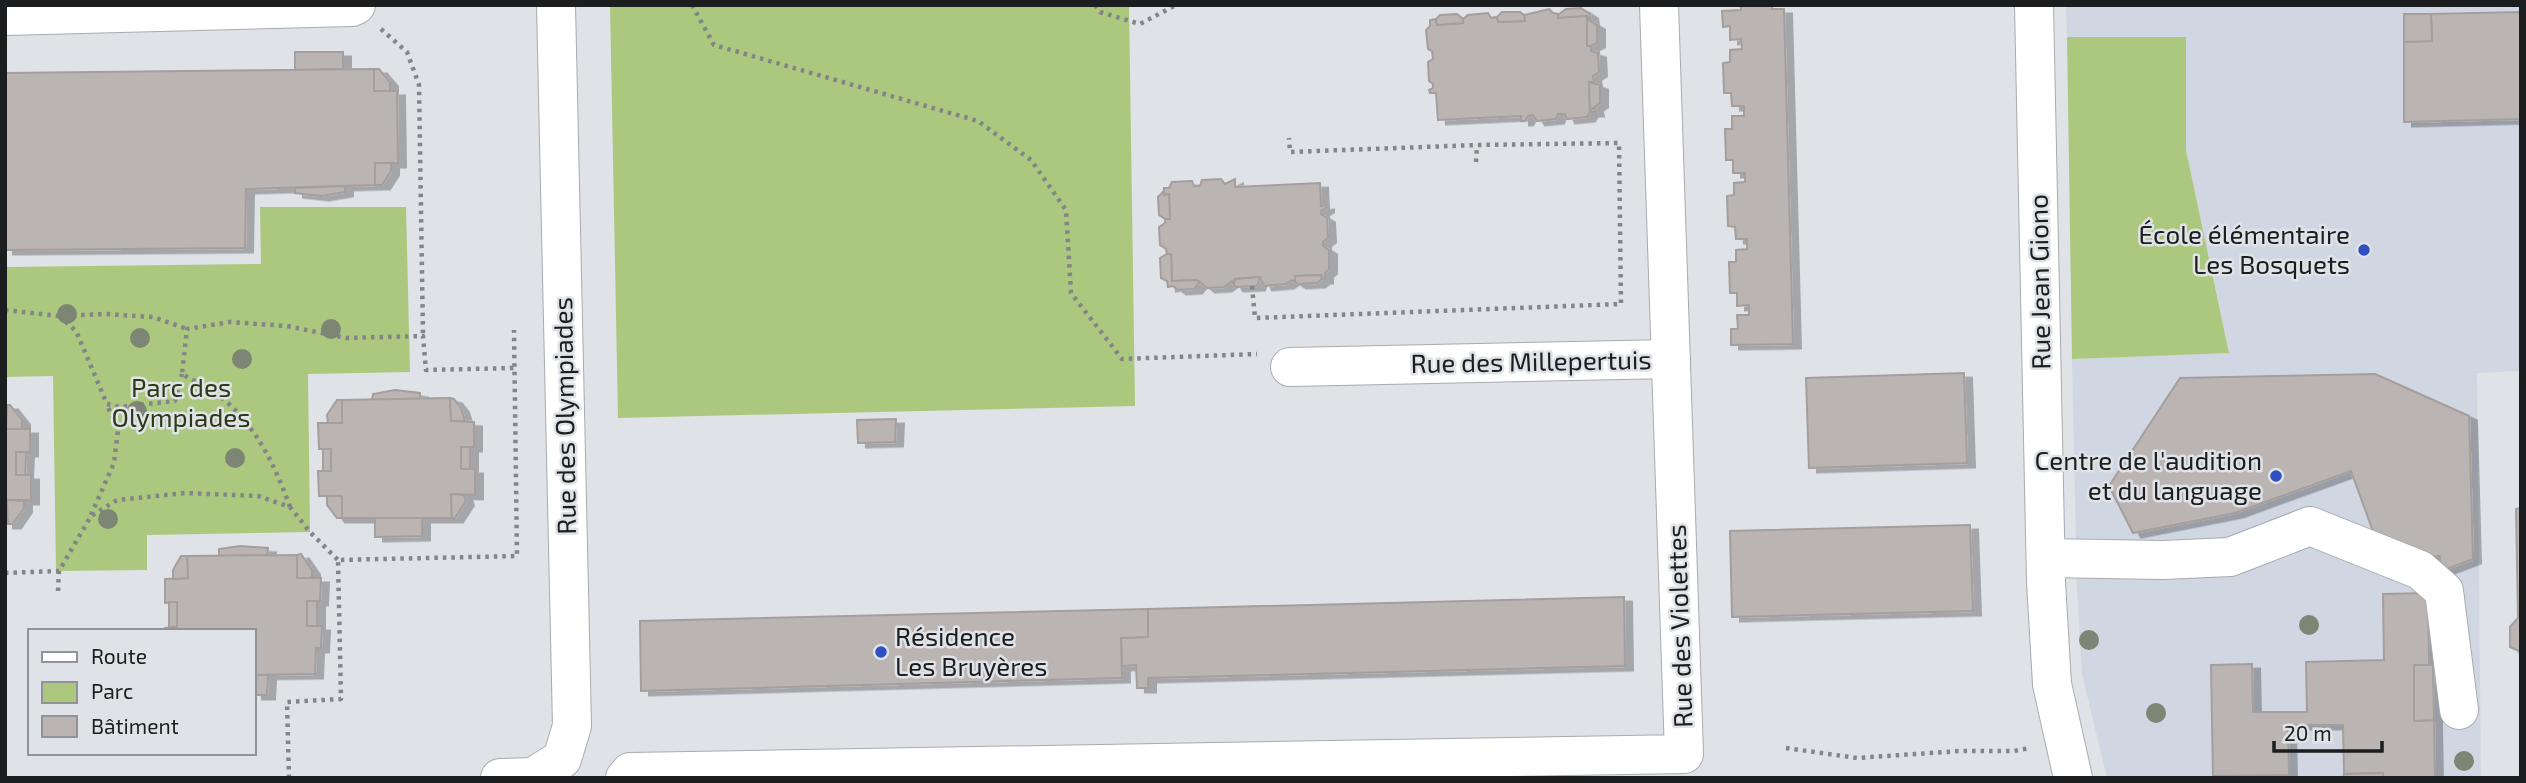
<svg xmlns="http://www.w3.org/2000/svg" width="2526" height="783" font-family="'Exo 2',sans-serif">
	<defs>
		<filter id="shadow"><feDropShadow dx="8" dy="4.5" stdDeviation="0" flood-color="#0004"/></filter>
	</defs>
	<rect width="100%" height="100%" fill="#dfe2e7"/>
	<path fill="#d0d7e2" d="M2066,5H2521V371L2477,373L2481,778H2107L2082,674L2077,591L2072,359L2229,352L2186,150V37H2067Z"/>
	<g fill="#acc87e">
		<path d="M610,5H1129L1135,406L618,418Z"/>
		<path d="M2067,37H2186V150L2229,353L2072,359Z"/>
		<path d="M260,207H406L410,372L308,374L310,532L147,535V570L56,571L53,376L5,377V267L261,264Z"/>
	</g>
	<g fill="#bab5b2" stroke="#a49e9c" stroke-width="2" filter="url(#shadow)">
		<path d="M1741,5H1772V9H1784L1793,344L1731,345V329H1738L1737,315H1749V305L1737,306V293H1730L1729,262H1736V250L1747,249V239H1736L1735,227L1728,226L1727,196L1734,195V183L1745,182V173H1733V160H1726L1725,129H1732V116H1744V106H1732L1731,93H1724L1723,63L1730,62V50L1742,49L1741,39L1730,40V26L1723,27L1722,11L1741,10Z"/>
		<path d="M1581,8L1590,14L1591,21L1587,16L1558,18V15L1566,9Z"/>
		<path d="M1549,9L1553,13L1558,14V18L1587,16V46H1591V51L1598,53L1599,72L1593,76L1594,82H1589L1590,110L1595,108L1596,112H1590L1587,117L1567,119L1565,114H1558L1556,119L1537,121L1533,115L1528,116L1525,121H1521V116L1438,120L1436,93H1430L1429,90L1433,88V84L1429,81L1428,62L1433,59L1432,51L1428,49L1426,30L1430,26V20L1436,19L1437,25L1463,23V19L1468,15L1488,13L1491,18L1497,17L1498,22L1525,21L1524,15Z"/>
		<path d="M1502,12H1520L1524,15L1525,21L1498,22L1497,17Z"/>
		<path d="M2521,12V119L2404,122V42L2432,41L2431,14Z"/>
		<path d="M1457,14L1463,19V23L1437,25L1436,19L1440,15Z"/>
		<path d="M2404,14H2431L2432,41L2404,42Z"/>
		<path d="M1587,19L1597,25V43L1591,46H1587Z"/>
		<path d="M295,52H343V69L295,70Z"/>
		<path d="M374,69V91H397L398,163H375V185L246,189L245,248L5,250V73Z"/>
		<path d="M374,69H379L390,82V91H374Z"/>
		<path d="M1589,82L1600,85V103L1590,110Z"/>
		<path d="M375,163H391V171L382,185H375Z"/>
		<path d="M1221,179L1225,184L1235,179V187L1320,183L1321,206L1326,205V208L1321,211V214L1327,218L1328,238L1323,242V246L1329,250V269L1325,273V279H1322L1321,275L1295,276V282L1292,280L1286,284L1264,286L1260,277L1235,279L1234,285L1232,281L1224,287L1207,288L1197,280L1172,281L1171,254H1167L1166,249L1160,245L1159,227L1165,223V219H1170L1169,194L1164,195V188H1169L1172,182L1192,181L1194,186H1200L1202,180Z"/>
		<path d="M345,186V192L321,196L295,193V188Z"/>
		<path d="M1164,191V195L1169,194L1170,219H1165L1159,215L1158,197Z"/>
		<path d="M1167,254H1171L1172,281L1197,280L1200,282L1194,289L1178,290L1173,286L1168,287L1167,281L1161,278L1160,258Z"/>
		<path d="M1321,275L1322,279L1317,283L1298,284L1295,282V276Z"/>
		<path d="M1260,277L1257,286L1236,287L1234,285L1235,279Z"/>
		<path d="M1964,373L1967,463L1809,468L1806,378Z"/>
		<path d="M2375,374L2469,416L2473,559L2441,571L2440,556L2418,558L2378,545L2351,471L2235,513L2133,533L2109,486L2180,378Z"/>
		<path d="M395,390L420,393V399L372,400L373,394Z"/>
		<path d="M450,398L451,421L474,422V447H461V469H475V495L451,494L452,518H342V496H319L318,471H331V449H319L318,423H342V400Z"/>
		<path d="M450,398L454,399L461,408L465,421H451Z"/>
		<path d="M337,400H342V423H328L327,415Z"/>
		<path d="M5,405L6,429H30V452H16V475H31V500H7L8,524H5Z"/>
		<path d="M7,405H10L22,420V429H6Z"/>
		<path d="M896,419L895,442L858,443L857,420Z"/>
		<rect x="461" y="447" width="9" height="22"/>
		<rect x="323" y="449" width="8" height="22"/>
		<path d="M16,452H26L25,475H16Z"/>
		<path d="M451,494L464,495L466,501L455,518H452Z"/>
		<path d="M327,496H342V518H337L327,505Z"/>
		<path d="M7,500L24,501V508L13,524H8Z"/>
		<path d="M2521,508V652L2510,647V627L2518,618L2516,509Z"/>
		<path d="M375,518H422V536L375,537Z"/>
		<path d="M1970,525L1973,611L1732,617L1730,531Z"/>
		<path d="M240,546L268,548L267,555L219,556V549Z"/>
		<path d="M301,554L312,570V578H297V555Z"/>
		<path d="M297,555V578H321L320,601H307V626H322L321,648H316L315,674L254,675V631H165V628L177,627V602L165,603V579L188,578L187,556Z"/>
		<path d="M181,556H187L188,578L173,579V570Z"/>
		<path d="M2428,593L2429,665H2414V721L2434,720L2435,778H2383V773L2344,774L2343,725H2288L2289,775L2213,776L2211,665L2252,664L2253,712H2307L2306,662L2384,660L2383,594Z"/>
		<path d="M1624,597L1625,666L1148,678V688H1137L1136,665L1122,666L1121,638L1148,637V609Z"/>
		<rect x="307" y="601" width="10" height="25"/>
		<rect x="169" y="602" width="8" height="25"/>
		<path d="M1148,609V637L1121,638L1122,678L641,691L640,621Z"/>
		<path d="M2414,665H2433L2434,720L2414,721Z"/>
		<path d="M254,675H268L267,695H254Z"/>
		<path d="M2383,773V778H2343L2344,774Z"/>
	</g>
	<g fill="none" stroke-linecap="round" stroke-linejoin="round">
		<defs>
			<g id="minor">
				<path d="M2034,5L2046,582L2052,684L2073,778"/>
				<path d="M5,16L352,7L356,5"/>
				<path d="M1290,367L1671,359"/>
				<path d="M2046,558L2163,560L2230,557L2310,526L2420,570L2444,591L2459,710"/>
				<path d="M500,778L533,777L562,759L572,726L556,5"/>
				<path d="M625,778L630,772L1684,754L1659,5"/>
			</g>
		</defs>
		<use href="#minor" stroke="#a8abaf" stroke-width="40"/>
		<g stroke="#838588" stroke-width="4.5" stroke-dasharray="3.5 5" stroke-linecap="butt">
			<path d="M692,5L714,45L978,121L1031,160L1066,210L1071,293L1122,359L1257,354"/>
			<path d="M1095,5L1100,12L1140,24L1176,5"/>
			<path d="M381,29L407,52L419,85L423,336"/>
			<path d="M1476,162L1477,145"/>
			<path d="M1252,286L1255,318L1621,304L1619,143L1477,145L1290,152L1289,138"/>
			<path d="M5,310L59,316L105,314L153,317L187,329"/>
			<path d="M59,316L76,331L107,404L120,407L175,401L182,374"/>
			<path d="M290,507C276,468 259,432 229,404C216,392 198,383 182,374L187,329L230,322L287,326L346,338L423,336L426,370L514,368"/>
			<path d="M91,515L114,463L118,430L107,405"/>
			<path d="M5,573L59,571"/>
			<path d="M58,591L59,571L91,516L117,500L185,493L258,496L290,507L310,532L338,560"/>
			<path d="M1786,748L1857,758L1960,751H2014L2030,748"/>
			<path d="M289,778L287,702L341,699L338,560L517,556L514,330"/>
		</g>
		<use href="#minor" stroke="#fff" stroke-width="38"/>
	</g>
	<g fill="#7d8574">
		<circle cx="67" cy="314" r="10"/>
		<circle cx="331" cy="329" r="10"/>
		<circle cx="140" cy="338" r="10"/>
		<circle cx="242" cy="359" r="10"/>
		<circle cx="137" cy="411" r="10"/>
		<circle cx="235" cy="458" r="10"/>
		<circle cx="108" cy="519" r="10"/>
		<circle cx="2309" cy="625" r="10"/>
		<circle cx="2089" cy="640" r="10"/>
		<circle cx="2156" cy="713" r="10"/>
		<circle cx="2464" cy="761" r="10"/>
	</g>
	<g fill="#3050c1" stroke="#dfe2e7" stroke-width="2.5">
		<circle cx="2364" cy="250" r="7"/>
		<circle cx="2276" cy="476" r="7"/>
		<circle cx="881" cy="652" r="7"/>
	</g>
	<g text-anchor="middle" stroke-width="5" stroke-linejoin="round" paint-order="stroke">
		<g font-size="26" fill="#1c1d1e" stroke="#dfe2e7" text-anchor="end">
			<text x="2350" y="244">École élémentaire<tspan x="2350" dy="30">Les Bosquets</tspan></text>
			<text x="2262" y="470">Centre de l'audition<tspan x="2262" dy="30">et du language</tspan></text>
			<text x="895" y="646" text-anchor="start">Résidence<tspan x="895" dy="30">Les Bruyères</tspan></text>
		</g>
		<g font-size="26" fill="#1c1d1e" stroke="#dfe2e7">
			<text transform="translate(2040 282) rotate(-91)" y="9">Rue Jean Giono</text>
			<text transform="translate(1531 362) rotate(-1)" y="9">Rue des Millepertuis</text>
			<text transform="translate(565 416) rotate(-91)" y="9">Rue des Olympiades</text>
			<text transform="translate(1680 626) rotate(-92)" y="9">Rue des Violettes</text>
		</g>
		<g font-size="26" fill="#2c3915" stroke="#dfe2e7">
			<text x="181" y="397">Parc des<tspan x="181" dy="30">Olympiades</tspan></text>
		</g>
	</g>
	<rect width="2526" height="783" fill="none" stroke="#1c1d1e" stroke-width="14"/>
	<rect x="28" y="629" width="228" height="126" fill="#dfe2e7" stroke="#919397" stroke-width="2"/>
	<rect x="42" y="652" width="35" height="10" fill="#ffffff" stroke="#919397" stroke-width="2"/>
	<text x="91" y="664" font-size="21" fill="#1c1d1e">Route</text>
	<rect x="42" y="682" width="35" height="21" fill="#acc87e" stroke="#919397" stroke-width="2"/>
	<text x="91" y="699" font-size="21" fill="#1c1d1e">Parc</text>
	<rect x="42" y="716" width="35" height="21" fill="#bab5b2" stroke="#919397" stroke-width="2"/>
	<text x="91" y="734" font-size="21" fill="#1c1d1e">Bâtiment</text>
	<path d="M2274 741v10h108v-10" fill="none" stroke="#1c1d1e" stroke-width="3.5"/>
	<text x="2284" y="741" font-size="21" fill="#1c1d1e" stroke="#dfe2e7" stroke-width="5" paint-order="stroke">20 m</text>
</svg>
